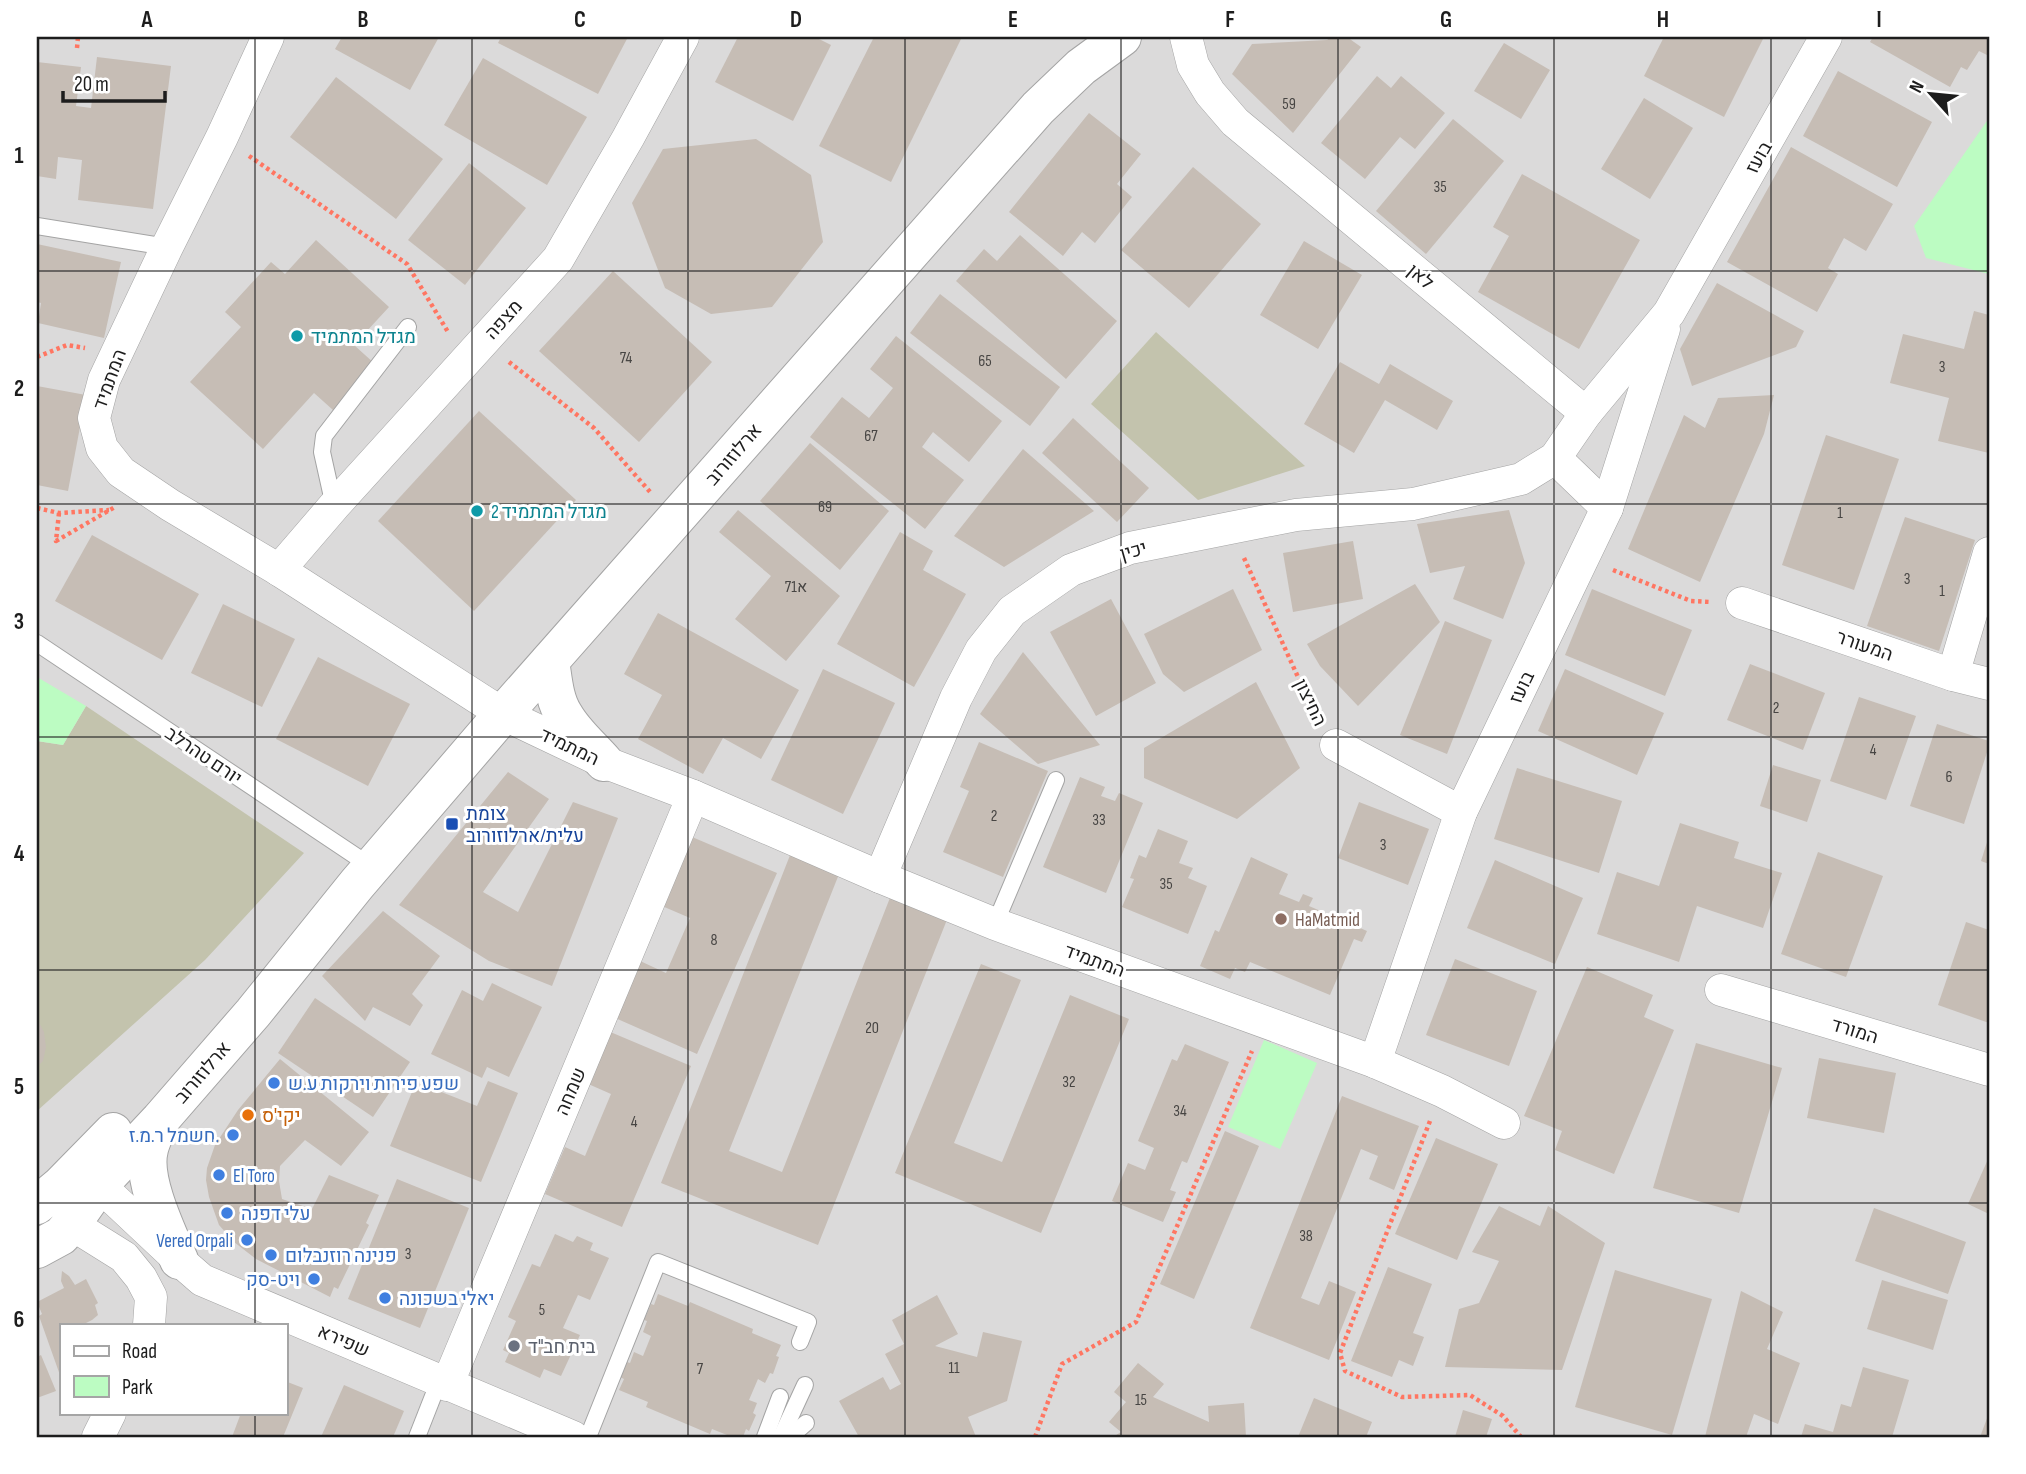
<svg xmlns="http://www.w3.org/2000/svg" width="2026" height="1474" font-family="'Sofia Sans Condensed',Heebo,sans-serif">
	<rect width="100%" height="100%" fill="#efebe2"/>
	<path fill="#dbdada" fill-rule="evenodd" d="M37,37H1989V1437H37ZM61,1325H285V1413H61Z"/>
	<g fill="#c3c3ad">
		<path d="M1156,332L1305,466L1198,500L1091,404Z"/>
		<path d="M86,706L304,853L205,960L37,1111V741L63,745Z"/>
	</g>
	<g fill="#bcfcc2">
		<path d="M1989,118V274L1926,258L1914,226Z"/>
		<path d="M37,677L86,706L63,745L37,741Z"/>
		<path d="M1264,1040L1317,1063L1280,1149L1228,1127Z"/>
	</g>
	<g fill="#c6bdb5">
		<path d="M342,37H439L410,90L335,49Z"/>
		<path d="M501,37H628L598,94L498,43Z"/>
		<path d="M738,37H815L831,45L793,121L715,82Z"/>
		<path d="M874,37H962L891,182L819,146Z"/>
		<path d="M1331,37H1347L1361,47L1293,133L1232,74L1252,44L1327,40Z"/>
		<path d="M1664,37H1764L1724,117L1644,76Z"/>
		<path d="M1873,37H1989V52L1987,55L1979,51L1967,70L1961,67L1950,87L1870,42Z"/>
		<path d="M1504,43L1550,70L1521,119L1474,91Z"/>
		<path d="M97,57L171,66L153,209L78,200L82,160L58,157L56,179L37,176V62L81,67L76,106L91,108Z"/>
		<path d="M483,58L587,117L547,185L444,125Z"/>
		<path d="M1838,71L1932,122L1897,187L1803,136Z"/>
		<path d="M1377,76L1391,88L1401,76L1445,113L1415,149L1400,137L1365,179L1321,143Z"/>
		<path d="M336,77L443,159L396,219L290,137Z"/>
		<path d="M1644,98L1693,128L1650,199L1601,169Z"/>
		<path d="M1089,113L1141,154L1117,184L1132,197L1095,243L1082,232L1063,256L1009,212Z"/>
		<path d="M1453,119L1504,161L1426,254L1376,211Z"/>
		<path d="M756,139L811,175L823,242L772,307L711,314L665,288L632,203L663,149Z"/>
		<path d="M1791,147L1893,204L1866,251L1844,238L1828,268L1838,274L1817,312L1727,262Z"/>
		<path d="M469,163L526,208L465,285L408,240Z"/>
		<path d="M1193,167L1261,224L1189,308L1121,250Z"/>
		<path d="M1522,174L1640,240L1579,349L1478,292L1509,236L1493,227Z"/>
		<path d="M1020,235L1117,321L1066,379L956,281L984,249L997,261Z"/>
		<path d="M316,240L389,307L354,345L375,364L333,410L314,393L263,449L190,382L241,327L225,312L271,262L285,274Z"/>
		<path d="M1304,241L1362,275L1318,349L1260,315Z"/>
		<path d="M37,244L121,262L104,338L38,323L41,303L37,302Z"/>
		<path d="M613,271L712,362L639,442L539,351Z"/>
		<path d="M1717,283L1804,331L1796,347L1692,386L1680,349Z"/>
		<path d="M940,294L1060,387L1030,426L910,333Z"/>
		<path d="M1974,311L1989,315V453L1938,441L1949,398L1890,383L1903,334L1964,349Z"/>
		<path d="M896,336L1002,421L969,462L933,432L922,447L964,480L925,529L810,437L842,397L869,418L893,388L870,369Z"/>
		<path d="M1340,362L1379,384L1390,364L1453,401L1437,430L1385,400L1354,453L1304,424Z"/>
		<path d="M37,386L86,395L68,491L37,485Z"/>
		<path d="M1774,395L1764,434L1700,582L1628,549L1684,415L1705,428L1718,398Z"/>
		<path d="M479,411L576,500L474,611L378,521Z"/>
		<path d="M1073,418L1149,488L1117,522L1042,453Z"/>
		<path d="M1826,435L1899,459L1854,590L1782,565Z"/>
		<path d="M810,443L889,511L840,570L760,501Z"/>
		<path d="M1023,449L1094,511L1004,567L954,536Z"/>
		<path d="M738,510L840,596L786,661L735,619L771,576L719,532Z"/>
		<path d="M1509,510L1525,563L1503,619L1453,599L1465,566L1430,573L1417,524Z"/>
		<path d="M1905,517L1975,540L1939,651L1867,626Z"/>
		<path d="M900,532L933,551L923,570L966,594L914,687L837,644Z"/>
		<path d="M92,535L199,594L162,660L55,601Z"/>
		<path d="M1353,541L1363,599L1293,612L1283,553Z"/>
		<path d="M1415,584L1440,622L1358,706L1320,666L1307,644Z"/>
		<path d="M1233,589L1262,650L1184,692L1163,674L1144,634Z"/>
		<path d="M1592,589L1692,630L1665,696L1565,655Z"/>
		<path d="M1111,599L1156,683L1096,716L1050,632Z"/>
		<path d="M223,604L295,639L262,707L191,673Z"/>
		<path d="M658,613L799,690L761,759L723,738L703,774L638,739L662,695L624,674Z"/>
		<path d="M1445,621L1492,640L1447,754L1400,735Z"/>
		<path d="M1023,652L1100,745L1038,764L980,714Z"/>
		<path d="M318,657L410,704L368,786L276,739Z"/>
		<path d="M1750,664L1825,693L1803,750L1727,720Z"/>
		<path d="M823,669L895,703L843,814L771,780Z"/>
		<path d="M1565,669L1664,713L1637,775L1538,731Z"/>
		<path d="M1256,682L1300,768L1237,819L1144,778V748Z"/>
		<path d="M1859,697L1916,716L1886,800L1830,781Z"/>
		<path d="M1937,724L1989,741V746L1964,824L1910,806Z"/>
		<path d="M979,742L1048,771L1003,877L943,852L969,791L960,787Z"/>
		<path d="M1773,765L1821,780L1807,822L1760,806Z"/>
		<path d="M1517,768L1622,801L1599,873L1494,839Z"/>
		<path d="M508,772L549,799L483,892L518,912L573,802L618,818L552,986L489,961L399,905Z"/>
		<path d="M1080,777L1105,787L1101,796L1115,801L1119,793L1143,803L1106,893L1043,867Z"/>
		<path d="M1359,802L1429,829L1408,885L1338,858Z"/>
		<path d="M1680,823L1739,842L1734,858L1782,873L1763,928L1697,906L1679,962L1597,934L1617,872L1659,886Z"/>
		<path d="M1158,829L1188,841L1179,863L1193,868L1188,878L1207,886L1188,934L1122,907L1134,879L1130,878L1139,855L1146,858Z"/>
		<path d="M685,834L777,873L697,1054L613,1017L638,960L666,973L690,918L655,903Z"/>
		<path d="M1989,836V864L1981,861Z"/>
		<path d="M796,840L845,859L729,1151L782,1172L897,880L954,902L818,1245L661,1183Z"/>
		<path d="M1818,852L1883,876L1846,977L1781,954Z"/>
		<path d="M1251,857L1288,874L1279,894L1299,902L1303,894L1313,898L1309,906L1367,931L1362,942L1354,939L1330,995L1250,962L1245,972L1235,968L1230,979L1200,966L1215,930L1219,932Z"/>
		<path d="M1495,860L1583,898L1555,964L1467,928Z"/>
		<path d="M383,911L440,956L412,994L423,1005L410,1026L373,1007L365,1021L322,976Z"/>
		<path d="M1966,922L1989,930V1023L1938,1005Z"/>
		<path d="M1455,959L1537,991L1509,1066L1426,1035Z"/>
		<path d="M981,964L1021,980L954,1143L1002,1162L1070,995L1129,1019L1041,1233L895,1173Z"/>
		<path d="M1587,967L1653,995L1644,1017L1674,1030L1614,1174L1555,1150L1562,1131L1524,1116Z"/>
		<path d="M492,983L542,1007L509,1077L487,1067L482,1078L431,1054L462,990L483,1001Z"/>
		<path d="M315,998L410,1062L373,1117L278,1053Z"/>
		<path d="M37,1019L44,1032L46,1047L43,1061L37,1067Z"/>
		<path d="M608,1031L691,1066L622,1227L545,1194L565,1147L585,1156L611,1094L586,1083Z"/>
		<path d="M1696,1043L1782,1068L1739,1213L1653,1188Z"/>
		<path d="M1185,1044L1229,1062L1187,1163L1182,1161L1170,1190L1176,1192L1163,1222L1112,1201L1128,1163L1145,1170L1154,1148L1138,1141L1172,1059L1177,1061Z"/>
		<path d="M1819,1058L1896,1073L1884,1133L1807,1118Z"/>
		<path d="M280,1059L369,1132L341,1166L305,1140L280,1166L279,1181L282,1199L312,1209L329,1175L379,1195L366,1223L369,1225L338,1289L334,1287L330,1297L256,1259L234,1242L219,1225L209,1197L206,1180L207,1168L215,1145L238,1110Z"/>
		<path d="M488,1081L518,1093L481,1182L390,1146L416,1082L477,1106Z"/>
		<path d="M1342,1096L1419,1126L1394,1190L1369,1179L1378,1156L1361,1149L1301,1298L1319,1305L1329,1281L1356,1292L1329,1360L1250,1328Z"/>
		<path d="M1225,1131L1259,1146L1194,1299L1160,1284Z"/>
		<path d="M1436,1138L1498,1164L1457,1260L1395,1234Z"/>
		<path d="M1989,1157V1214L1968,1204Z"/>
		<path d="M397,1179L469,1208L420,1328L348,1299Z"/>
		<path d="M1499,1206L1540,1226L1548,1206L1605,1243L1562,1370L1445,1367L1459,1309L1479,1303L1499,1261L1472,1252Z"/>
		<path d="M1874,1208L1966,1242L1948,1294L1855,1261Z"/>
		<path d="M555,1234L573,1242L577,1236L593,1243L590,1250L609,1258L590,1300L578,1295L563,1328L580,1335L561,1376L544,1369L540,1378L505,1362L509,1353L503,1350L516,1321L508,1317L532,1264L540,1267Z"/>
		<path d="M1388,1267L1432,1284L1413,1333L1424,1337L1413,1366L1399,1360L1392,1377L1351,1361Z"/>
		<path d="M1615,1270L1712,1299L1672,1435L1575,1407Z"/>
		<path d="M62,1271L69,1276L75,1285L86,1279L98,1303L95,1305L98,1315L92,1320L82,1325H61V1378L39,1316L42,1314L37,1302L64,1288L61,1281Z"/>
		<path d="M1882,1280L1948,1300L1933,1350L1867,1329Z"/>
		<path d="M1741,1291L1783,1312L1767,1349L1800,1363L1778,1424L1754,1414L1746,1437H1705Z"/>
		<path d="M658,1294L688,1306L690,1302L753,1329L752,1333L781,1345L776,1356L779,1357L773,1374L770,1373L765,1383L758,1379L749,1400L757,1403L753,1413L756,1415L749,1431L746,1429L743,1437H732L712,1429L710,1434L646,1407L648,1402L619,1390L624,1379L620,1377L627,1362L630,1363L634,1352L643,1356L651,1336L643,1332L647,1321L644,1320L651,1304L654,1305Z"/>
		<path d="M937,1295L958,1334L935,1346L977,1357L983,1332L1022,1341L1007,1401L968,1417L976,1437H859L839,1401L883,1377L890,1390L901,1384L885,1354L904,1344L892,1320Z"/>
		<path d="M41,1355L56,1391L37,1398V1357Z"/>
		<path d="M1138,1363L1164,1384L1153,1397L1209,1422L1208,1406L1244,1403L1246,1437H1113L1121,1432L1109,1422L1126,1402L1114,1392Z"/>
		<path d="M1863,1367L1909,1380L1892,1437H1801L1805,1424L1833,1432L1841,1404L1851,1407Z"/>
		<path d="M285,1381L303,1388L283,1437H232L241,1413H285Z"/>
		<path d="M344,1385L404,1411L393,1437H321Z"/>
		<path d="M1314,1398L1372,1422L1366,1437H1298Z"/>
		<path d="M1463,1410L1492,1419L1486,1437H1455Z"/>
		<path d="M1989,1413V1437H1980Z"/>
	</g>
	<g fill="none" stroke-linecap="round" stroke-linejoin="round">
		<defs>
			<g id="service">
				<path d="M37,226L167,247"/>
				<path d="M334,506L322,452L324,436L408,327"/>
				<path d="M37,643L372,867"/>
				<path d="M995,924L1056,780"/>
				<path d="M417,1437L439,1381"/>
				<path d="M588,1437L658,1262L808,1322L800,1342"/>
				<path d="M765,1437L780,1397"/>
				<path d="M781,1437L805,1385"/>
				<path d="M790,1437L806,1423"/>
			</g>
			<g id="minor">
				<path d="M268,37L222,137L167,247L104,380L94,418L102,448L121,472L170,505L279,570L503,714L604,762L693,796L880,877L995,924L1375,1062L1442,1091L1504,1123"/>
				<path d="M1186,37L1193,65L1210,93L1235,122L1586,413"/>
				<path d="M1555,458L1607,508"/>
				<path d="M279,570L334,506L558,259L628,138L683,37"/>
				<path d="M1742,603L1953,675L1989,684"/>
				<path d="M1953,675L1989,553"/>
				<path d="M1336,745L1461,812"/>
				<path d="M880,877L956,698L981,650L1012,611L1071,570L1130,548L1230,528L1296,515L1413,504L1521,479L1555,458L1586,413L1669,313L1826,37"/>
				<path d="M1721,990L1989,1070"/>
				<path d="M1375,1062L1461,812L1607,508L1664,329"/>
				<path d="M149,1325L151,1297L141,1278L124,1257L84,1232L73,1222L64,1204L61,1185L81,1183L99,1185L179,1260L202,1280L573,1437"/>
				<path d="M447,1385L693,796"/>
				<path d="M98,1437L110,1413"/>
			</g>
			<g id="tertiary">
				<path d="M550,661C553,679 554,700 564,715C574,733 591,747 604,762"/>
				<path d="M159,1123C156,1131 151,1140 149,1149C141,1179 167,1232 179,1260"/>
				<path d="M37,1205L61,1185L113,1132"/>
				<path d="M37,1249L61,1236L73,1222L99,1185L160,1120L253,1013L357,884L503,714L1038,108L1081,67L1122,37"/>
			</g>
		</defs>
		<use href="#service" stroke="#a4a4a4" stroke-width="18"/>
		<use href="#minor" stroke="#a4a4a4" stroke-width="33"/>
		<use href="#tertiary" stroke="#a4a4a4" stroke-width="40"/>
		<g stroke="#ff7662" stroke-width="4.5" stroke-dasharray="3.5 3.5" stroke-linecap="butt">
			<path d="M77,48L78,37"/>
			<path d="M249,156L407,264L448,332"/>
			<path d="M37,357L67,345L85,348"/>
			<path d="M509,362L594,428L651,493"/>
			<path d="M37,508L59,513L109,510"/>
			<path d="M59,513L56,541L115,507"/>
			<path d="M1244,558L1317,719"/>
			<path d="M1613,570L1691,601L1711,602"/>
			<path d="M1430,1121L1340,1353L1345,1371L1402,1397L1470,1395L1503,1416L1521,1437"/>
			<path d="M1035,1437L1062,1364L1136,1322L1252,1051"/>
		</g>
		<use href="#service" stroke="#fff" stroke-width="16"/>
		<use href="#minor" stroke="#fff" stroke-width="32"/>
		<use href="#tertiary" stroke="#fff" stroke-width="38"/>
	</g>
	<path fill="none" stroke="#1d1d1d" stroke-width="2" stroke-opacity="0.55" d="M255,37V1325M472,37V1437M688,37V1437M905,37V1437M1121,37V1437M1338,37V1437M1554,37V1437M1771,37V1437M37,271H1989M37,504H1989M37,737H1989M37,970H1989M37,1203H1989M255,1413V1437"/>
	<g fill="#0f9aa8" stroke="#fff" stroke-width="2.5">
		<circle cx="297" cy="336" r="7"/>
		<circle cx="477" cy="511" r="7"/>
	</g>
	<rect fill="#1a4fb4" stroke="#fff" stroke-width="2.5" x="445" y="817" width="14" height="14" rx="3.5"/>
	<circle fill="#8d6e63" stroke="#fff" stroke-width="2.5" cx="1281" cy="919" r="7"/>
	<g fill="#3f7fe0" stroke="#fff" stroke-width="2.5">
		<circle cx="274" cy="1083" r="7"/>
		<circle cx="233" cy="1135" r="7"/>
		<circle cx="219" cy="1175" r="7"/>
		<circle cx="227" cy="1213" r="7"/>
		<circle cx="247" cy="1240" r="7"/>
		<circle cx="271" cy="1255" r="7"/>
		<circle cx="314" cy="1279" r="7"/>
		<circle cx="385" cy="1298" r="7"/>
	</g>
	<circle fill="#e8710a" stroke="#fff" stroke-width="2.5" cx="248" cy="1115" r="7"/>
	<circle fill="#6b7280" stroke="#fff" stroke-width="2.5" cx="514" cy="1346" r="7"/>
	<g text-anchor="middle" stroke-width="6" stroke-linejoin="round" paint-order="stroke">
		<g font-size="16" fill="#474543">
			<text x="1289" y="109">59</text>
			<text x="1440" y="192">35</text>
			<text x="626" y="363">74</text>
			<text x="985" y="366">65</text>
			<text x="1942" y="372">3</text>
			<text x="871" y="441">67</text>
			<text x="825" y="512">69</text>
			<text x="1840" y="518">1</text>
			<text x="1907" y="584">3</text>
			<text x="796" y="592">71א</text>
			<text x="1942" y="596">1</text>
			<text x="1776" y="713">2</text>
			<text x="1873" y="755">4</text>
			<text x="1949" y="782">6</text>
			<text x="994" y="821">2</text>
			<text x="1099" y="825">33</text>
			<text x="1383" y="850">3</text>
			<text x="1166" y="889">35</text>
			<text x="714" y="945">8</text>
			<text x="872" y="1033">20</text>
			<text x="1069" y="1087">32</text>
			<text x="1180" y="1116">34</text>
			<text x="634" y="1127">4</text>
			<text x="1306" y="1241">38</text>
			<text x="408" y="1259">3</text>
			<text x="542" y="1315">5</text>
			<text x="954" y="1373">11</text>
			<text x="700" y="1374">7</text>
			<text x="1141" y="1405">15</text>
		</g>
		<g font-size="19" fill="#1d1d1d" stroke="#fff">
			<text transform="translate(1758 157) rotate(-60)" y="7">בועז</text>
			<text transform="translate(1421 276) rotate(40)" y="7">לאן</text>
			<text transform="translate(503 319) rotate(-48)" y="7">מצפה</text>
			<text transform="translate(109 379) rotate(-70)" y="7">המתמיד</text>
			<text transform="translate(733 454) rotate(-49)" y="7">ארלוזורוב</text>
			<text transform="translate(1133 550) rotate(-16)" y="7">יכין</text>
			<text transform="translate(1865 645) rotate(19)" y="7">המעורר</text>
			<text transform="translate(1521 687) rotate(-64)" y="7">בועז</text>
			<text transform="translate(1311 702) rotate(64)" y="7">החיצון</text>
			<text transform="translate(570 746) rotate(25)" y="7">המתמיד</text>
			<text transform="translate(204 755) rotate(34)" y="7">יורם טהרלב</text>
			<text transform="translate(1095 960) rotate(20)" y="7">המתמיד</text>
			<text transform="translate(1855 1030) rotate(17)" y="7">המורד</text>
			<text transform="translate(202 1072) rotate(-49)" y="7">ארלוזורוב</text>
			<text transform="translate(570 1091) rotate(-67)" y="7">שמחה</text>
			<text transform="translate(344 1340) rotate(23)" y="7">שפירא</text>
		</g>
		<g font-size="19" fill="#0d838f" stroke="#fff" text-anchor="start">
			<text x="311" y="343">מגדל המתמיד</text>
			<text x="491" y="518">מגדל המתמיד 2</text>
		</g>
		<g font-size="19" fill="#164399" stroke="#fff" text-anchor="start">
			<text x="466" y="820">צומת<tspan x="466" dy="22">עלית/ארלוזורוב</tspan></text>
		</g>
		<g font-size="19" fill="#785e54" stroke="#fff" text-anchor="start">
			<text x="1295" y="926">HaMatmid</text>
		</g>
		<g font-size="19" fill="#366cbe" stroke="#fff" text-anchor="start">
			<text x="288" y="1090">שפע פירות וירקות ע.ש</text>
			<text x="219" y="1142" text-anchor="end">חשמל ר.מ.ז.</text>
			<text x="233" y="1182">El Toro</text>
			<text x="241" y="1220">עלי דפנה</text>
			<text x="233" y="1247" text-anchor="end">Vered Orpali</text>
			<text x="285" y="1262">פנינה רוזנבלום</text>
			<text x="300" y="1286" text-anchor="end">ויט-סק</text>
			<text x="399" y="1305">יאלי בשכונה</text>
		</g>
		<g font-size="19" fill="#c56008" stroke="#fff" text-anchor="start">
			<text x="262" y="1122">יקי'ס</text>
		</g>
		<g font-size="19" fill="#5b616d" stroke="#fff" text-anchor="start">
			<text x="528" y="1353">בית חב"ד</text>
		</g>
	</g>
	<rect width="2026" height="1474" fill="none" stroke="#ffffff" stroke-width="77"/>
	<rect x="60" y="1324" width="228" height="91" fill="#ffffff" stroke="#a5a5a5" stroke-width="2"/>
	<rect x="74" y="1346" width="35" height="10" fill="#ffffff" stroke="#a5a5a5" stroke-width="2"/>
	<text x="122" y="1358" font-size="21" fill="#1d1d1d">Road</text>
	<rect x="74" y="1376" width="35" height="21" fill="#bcfcc2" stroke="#a5a5a5" stroke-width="2"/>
	<text x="122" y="1394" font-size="21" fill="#1d1d1d">Park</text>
	<g transform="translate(1931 94) rotate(297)" stroke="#ffffff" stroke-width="5" paint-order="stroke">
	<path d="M0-5L12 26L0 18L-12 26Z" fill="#1d1d1d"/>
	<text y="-10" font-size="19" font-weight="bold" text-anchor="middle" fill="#1d1d1d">N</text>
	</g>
	<path d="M63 91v10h102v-10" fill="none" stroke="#1d1d1d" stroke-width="3.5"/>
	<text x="74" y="91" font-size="21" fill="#1d1d1d" stroke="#ffffff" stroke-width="5" paint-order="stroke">20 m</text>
	<rect x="38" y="38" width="1950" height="1398" fill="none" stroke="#1d1d1d" stroke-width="2.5"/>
	<g font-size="23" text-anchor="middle" font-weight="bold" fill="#1d1d1d">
		<text x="147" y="27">A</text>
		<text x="363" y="27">B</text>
		<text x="580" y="27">C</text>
		<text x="796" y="27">D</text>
		<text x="1013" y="27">E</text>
		<text x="1230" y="27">F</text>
		<text x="1446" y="27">G</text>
		<text x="1663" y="27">H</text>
		<text x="1879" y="27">I</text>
		<text x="19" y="163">1</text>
		<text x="19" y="396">2</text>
		<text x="19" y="629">3</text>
		<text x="19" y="861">4</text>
		<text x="19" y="1094">5</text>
		<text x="19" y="1327">6</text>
	</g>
</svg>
